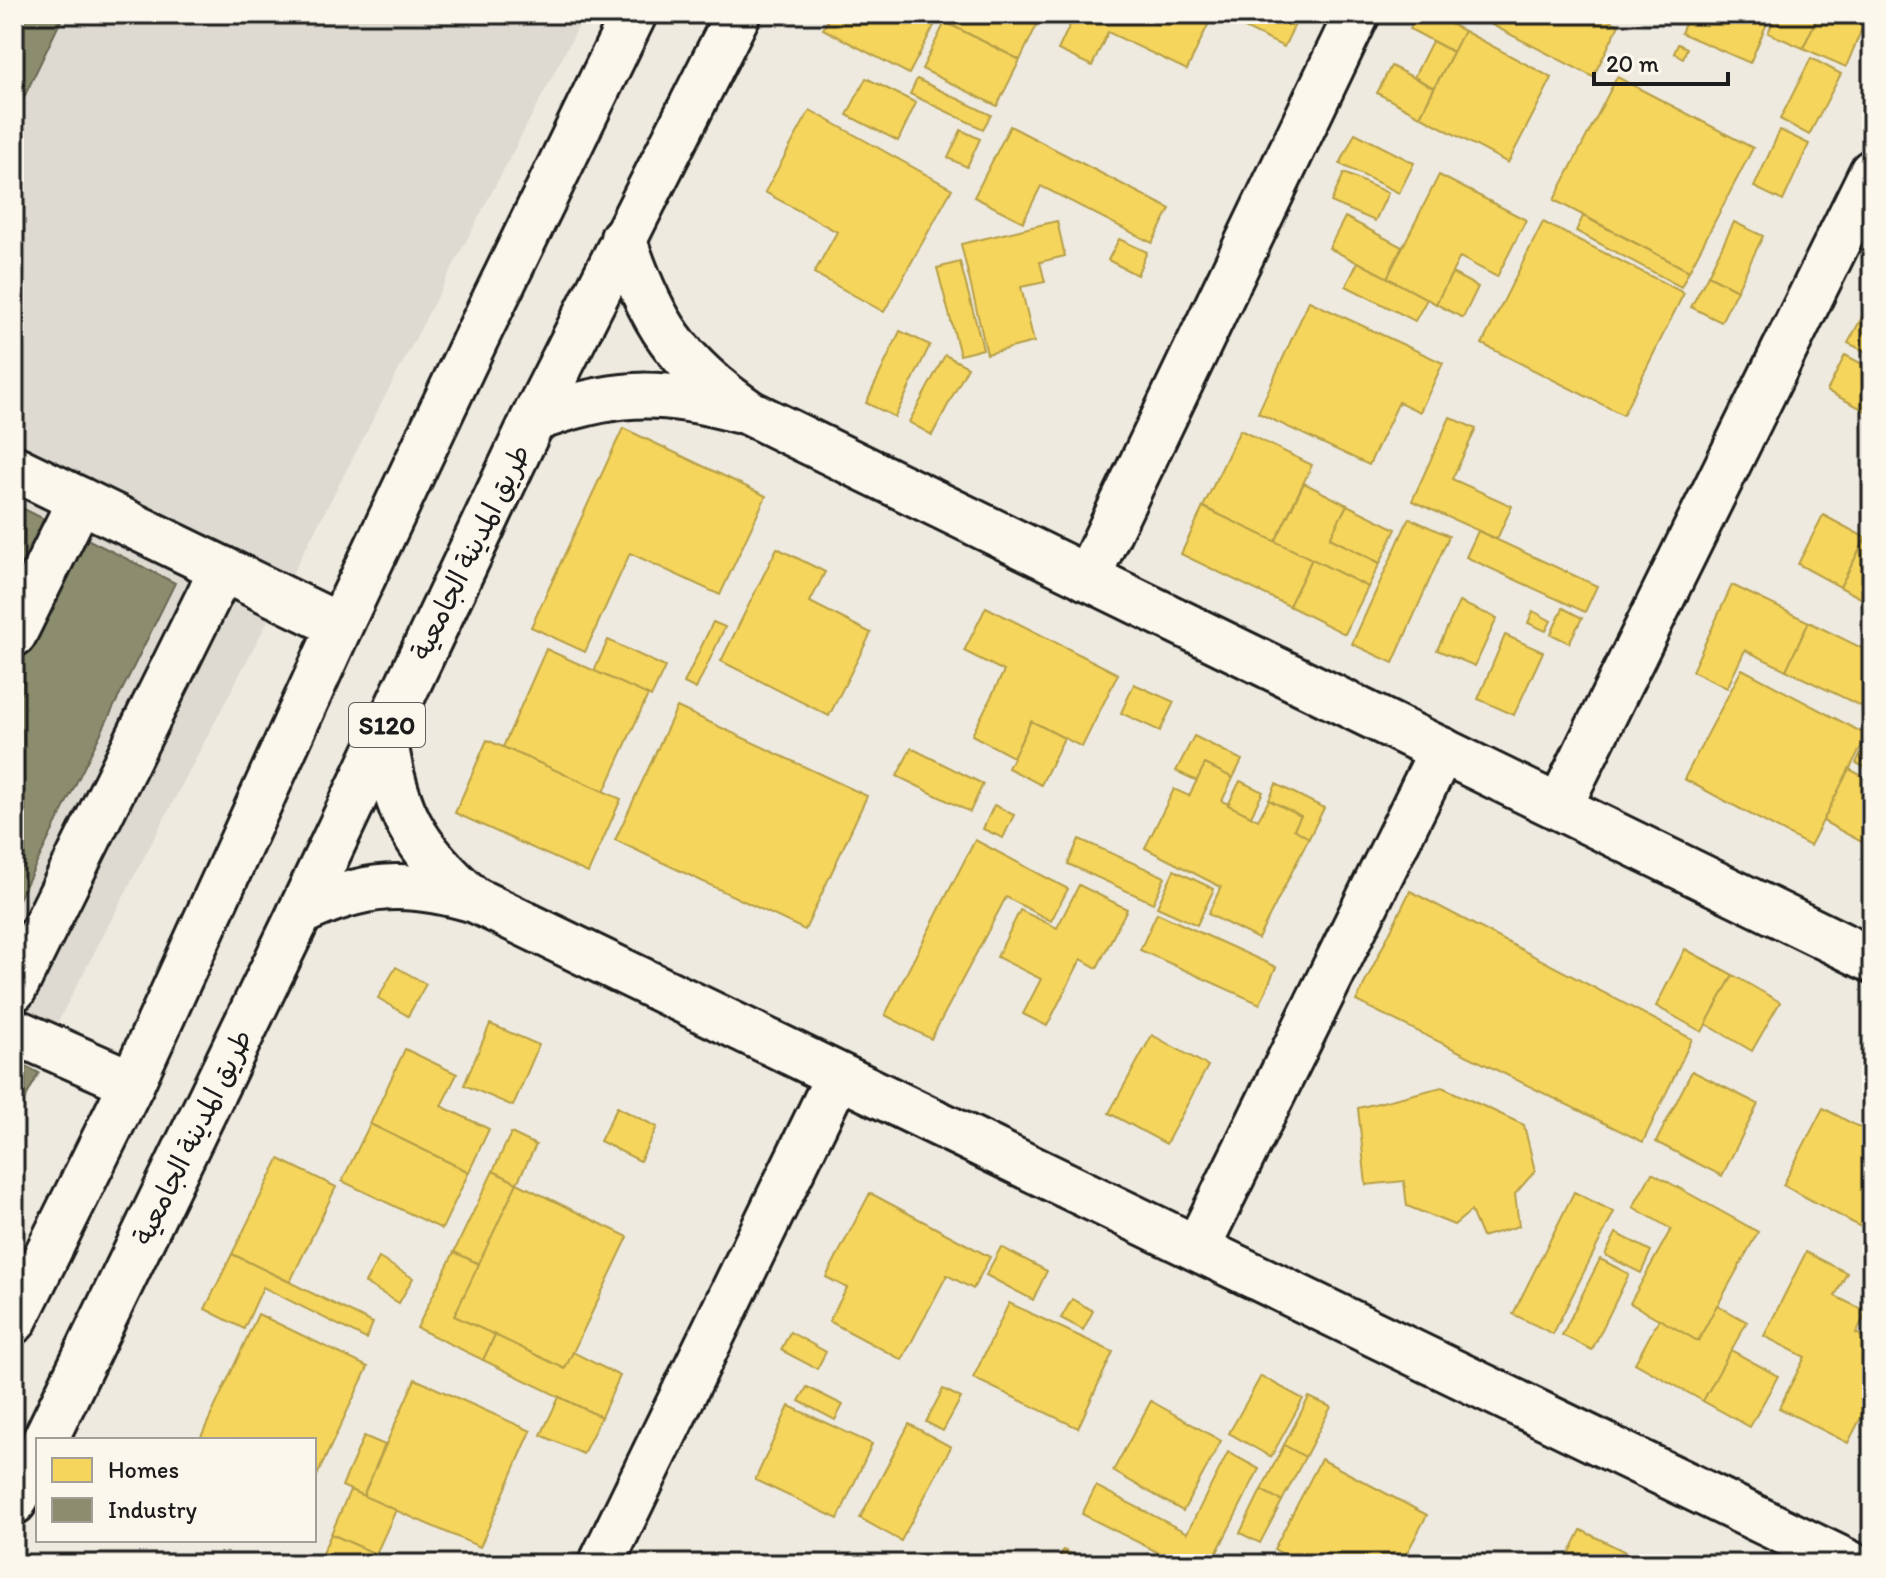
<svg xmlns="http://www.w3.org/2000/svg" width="1886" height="1578" font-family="Itim,'Playpen Sans Arabic',sans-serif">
	<rect width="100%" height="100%" fill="#eeeadf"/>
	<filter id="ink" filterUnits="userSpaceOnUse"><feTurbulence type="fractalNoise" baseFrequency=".0125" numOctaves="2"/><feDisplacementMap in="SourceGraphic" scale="16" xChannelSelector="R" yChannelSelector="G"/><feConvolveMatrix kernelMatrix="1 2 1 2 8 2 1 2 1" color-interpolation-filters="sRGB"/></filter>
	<g filter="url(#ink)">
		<path fill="#dedad1" d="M14,14H585L14,1106Z"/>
		<g fill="#f6d55c" stroke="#b59e49" stroke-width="2">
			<path d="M831,14H920L936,22L909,74L823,29Z"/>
			<path d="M929,14H1042L1020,60Z"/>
			<path d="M1075,14H1213L1187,70L1108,32L1092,66L1058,50Z"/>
			<path d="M1222,14H1300L1284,47L1220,16Z"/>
			<path d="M1418,14H1432L1464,31L1453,52L1410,29Z"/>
			<path d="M1471,14H1597L1619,25L1593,77Z"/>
			<path d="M1689,14H1771L1750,63L1681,33Z"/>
			<path d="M1776,14H1819L1803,48L1768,33Z"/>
			<path d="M1819,14H1868L1846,67L1803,48Z"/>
			<path d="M945,22L1020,60L997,106L922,69Z"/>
			<path d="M1464,31L1552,78L1508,163L1420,116Z"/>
			<path d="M1432,41L1453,52L1434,88L1414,77Z"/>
			<path d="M1678,44L1687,48L1683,58L1674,53Z"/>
			<path d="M1811,58L1841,74L1809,135L1780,119Z"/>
			<path d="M1391,66L1434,88L1420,116L1377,93Z"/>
			<path d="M1617,77L1753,148L1689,271L1554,200Z"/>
			<path d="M866,78L916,103L898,141L847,115Z"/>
			<path d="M917,79L991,115L983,129L910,94Z"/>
			<path d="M810,110L952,189L884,312L814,273L837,232L765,192Z"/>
			<path d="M1010,126L1170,209L1152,243L1041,186L1023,222L974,197Z"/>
			<path d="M961,130L980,139L967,167L948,158Z"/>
			<path d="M1780,130L1809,144L1783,201L1754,187Z"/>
			<path d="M1355,133L1414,163L1399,193L1340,164Z"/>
			<path d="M1344,173L1388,193L1375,221L1331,202Z"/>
			<path d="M1439,175L1526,220L1497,277L1460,257L1436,304L1387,278Z"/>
			<path d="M1583,216L1689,271L1681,287L1576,231Z"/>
			<path d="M1345,217L1402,247L1387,278L1329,248Z"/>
			<path d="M1057,221L1065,256L1040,262L1045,282L1021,287L1034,342L987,354L961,244Z"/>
			<path d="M1543,222L1684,293L1623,415L1482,344Z"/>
			<path d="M1734,222L1763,236L1737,290L1708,275Z"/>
			<path d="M1119,239L1147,252L1137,275L1108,260Z"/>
			<path d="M960,262L983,349L960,355L937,268Z"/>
			<path d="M1358,262L1427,299L1415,321L1346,286Z"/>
			<path d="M1452,273L1478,287L1463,318L1436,304Z"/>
			<path d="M1708,275L1737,290L1721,322L1691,307Z"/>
			<path d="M1309,301L1443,363L1420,412L1399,402L1369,465L1258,413Z"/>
			<path d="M1867,308L1872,310V355L1848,343Z"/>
			<path d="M900,331L930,345L895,417L866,403Z"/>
			<path d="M945,355L968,367L932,435L909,422Z"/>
			<path d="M1845,355L1872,369V414L1827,391Z"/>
			<path d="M1450,417L1476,429L1452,479L1512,506L1497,539L1412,501Z"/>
			<path d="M623,428L766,496L720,595L630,553L585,652L531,627Z"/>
			<path d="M1240,430L1312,465L1275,542L1203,507Z"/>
			<path d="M1304,483L1347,505L1330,538L1380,563L1368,587L1275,542Z"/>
			<path d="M1347,505L1396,529L1380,563L1330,538Z"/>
			<path d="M1203,507L1312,559L1289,606L1181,554Z"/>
			<path d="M1823,515L1866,538L1840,587L1798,564Z"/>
			<path d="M1409,518L1449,536L1393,663L1352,644Z"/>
			<path d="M1478,531L1597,586L1585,612L1466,557Z"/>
			<path d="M1866,538L1872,541V604L1840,587Z"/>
			<path d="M777,548L825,572L810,602L871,633L829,716L721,661Z"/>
			<path d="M1312,559L1368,587L1345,634L1289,606Z"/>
			<path d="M1732,585L1809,622L1786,670L1745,650L1727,688L1692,671Z"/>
			<path d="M1459,602L1497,618L1475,666L1437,650Z"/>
			<path d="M986,607L1118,674L1082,747L1031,721L1013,757L972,735L1004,671L964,651Z"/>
			<path d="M1563,608L1582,618L1569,643L1551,634Z"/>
			<path d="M1533,611L1551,621L1546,631L1528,623Z"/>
			<path d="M713,622L725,627L696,689L684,683Z"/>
			<path d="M1809,622L1872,653V699L1867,709L1786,670Z"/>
			<path d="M1505,635L1543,652L1514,715L1478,699Z"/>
			<path d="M608,640L665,667L651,697L594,671Z"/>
			<path d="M546,649L648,695L604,792L503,747Z"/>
			<path d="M1742,669L1867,735L1810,846L1684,779Z"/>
			<path d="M1134,684L1174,702L1160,731L1121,713Z"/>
			<path d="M677,707L867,796L805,930L615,840Z"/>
			<path d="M1031,721L1064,738L1041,785L1008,768Z"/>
			<path d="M1872,730V771L1856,763Z"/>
			<path d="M1194,736L1242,760L1233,778L1205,764L1197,781L1176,771Z"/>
			<path d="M487,740L621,799L588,873L455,813Z"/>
			<path d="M911,748L983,784L970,812L897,776Z"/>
			<path d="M1205,764L1233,778L1222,801L1258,820L1269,800L1301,816L1294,829L1309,838L1258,939L1208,914L1221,887L1145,848L1174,789L1189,796Z"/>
			<path d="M1849,769L1872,781V836L1867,845L1823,821Z"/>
			<path d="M1240,781L1263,792L1251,816L1228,805Z"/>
			<path d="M1276,784L1324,808L1309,838L1294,829L1301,816L1269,800Z"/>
			<path d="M994,805L1014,815L1003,838L983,829Z"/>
			<path d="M1079,839L1165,877L1153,903L1068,864Z"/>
			<path d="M975,840L1068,889L1051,921L1006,897L931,1039L885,1015Z"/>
			<path d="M1174,870L1214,889L1197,925L1157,907Z"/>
			<path d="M1079,885L1127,909L1097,968L1081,959L1047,1026L1023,1014L1041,979L997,957L1020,910L1057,928Z"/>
			<path d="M1410,891L1692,1039L1643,1142L1356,1001Z"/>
			<path d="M1157,913L1276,967L1260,1004L1140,950Z"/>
			<path d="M1685,949L1733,975L1702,1032L1656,1006Z"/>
			<path d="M396,967L426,984L408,1016L378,998Z"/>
			<path d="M1733,975L1780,1002L1752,1051L1706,1024Z"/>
			<path d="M490,1024L539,1045L513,1106L464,1085Z"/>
			<path d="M1152,1035L1208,1066L1166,1144L1109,1113Z"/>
			<path d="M405,1049L457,1074L441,1106L489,1129L469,1172L370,1124Z"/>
			<path d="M1692,1071L1758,1104L1722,1176L1656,1142Z"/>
			<path d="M1442,1087L1524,1125L1535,1171L1515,1194L1519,1226L1482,1237L1471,1211L1454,1225L1407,1206L1404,1181L1366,1185L1358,1108Z"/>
			<path d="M617,1107L657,1127L640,1161L600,1141Z"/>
			<path d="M1823,1108L1872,1134V1233L1783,1185Z"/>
			<path d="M370,1124L469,1172L442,1229L342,1181Z"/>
			<path d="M511,1133L536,1145L517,1183L493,1171Z"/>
			<path d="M279,1159L336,1187L290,1282L232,1254Z"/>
			<path d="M493,1171L517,1183L479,1264L454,1252Z"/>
			<path d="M1652,1173L1758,1232L1698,1341L1630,1303L1671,1229L1633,1207Z"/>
			<path d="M517,1183L628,1237L565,1369L454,1316Z"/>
			<path d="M1574,1192L1614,1212L1553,1334L1513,1314Z"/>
			<path d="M870,1193L990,1257L973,1289L947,1275L902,1360L829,1321L847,1288L826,1277Z"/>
			<path d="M1616,1233L1651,1251L1641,1273L1605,1255Z"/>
			<path d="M1001,1247L1047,1271L1033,1300L986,1275Z"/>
			<path d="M454,1252L479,1264L454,1316L495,1335L483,1360L417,1328Z"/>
			<path d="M1806,1252L1847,1273L1835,1296L1867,1312L1856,1333L1872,1341V1365L1864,1381L1872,1385V1396L1848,1443L1779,1408L1805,1357L1764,1336Z"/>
			<path d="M232,1254L373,1323L366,1339L263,1287L244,1329L205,1309Z"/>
			<path d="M379,1258L413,1278L399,1303L365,1283Z"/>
			<path d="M1600,1259L1629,1274L1592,1350L1562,1335Z"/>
			<path d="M1072,1299L1093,1311L1083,1330L1061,1318Z"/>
			<path d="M1009,1303L1113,1352L1078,1428L973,1378Z"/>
			<path d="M1717,1305L1747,1322L1703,1401L1635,1363L1659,1319L1698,1341Z"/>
			<path d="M258,1314L368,1367L314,1482V1440L200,1439Z"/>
			<path d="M790,1332L826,1352L817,1369L781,1350Z"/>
			<path d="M495,1335L565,1369L573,1352L620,1376L601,1417L483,1360Z"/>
			<path d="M1731,1350L1778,1376L1750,1427L1703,1401Z"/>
			<path d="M1261,1376L1303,1399L1271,1457L1229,1433Z"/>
			<path d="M415,1379L531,1431L480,1547L363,1496Z"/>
			<path d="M807,1387L843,1405L835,1420L799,1401Z"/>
			<path d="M943,1389L961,1398L943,1431L926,1422Z"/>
			<path d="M559,1397L601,1417L583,1454L541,1435Z"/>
			<path d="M1309,1397L1331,1407L1305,1457L1284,1445Z"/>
			<path d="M1151,1401L1221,1441L1183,1511L1113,1471Z"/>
			<path d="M789,1406L872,1444L838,1519L755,1480Z"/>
			<path d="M909,1424L951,1447L901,1541L860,1518Z"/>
			<path d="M364,1436L385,1445L363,1496L342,1486Z"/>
			<path d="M1284,1445L1305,1457L1282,1501L1261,1490Z"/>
			<path d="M1228,1452L1259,1469L1211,1564H1181L1082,1514L1096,1486L1187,1533Z"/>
			<path d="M1321,1459L1427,1515L1401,1564H1301L1274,1549Z"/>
			<path d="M350,1490L396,1510L376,1554L331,1534Z"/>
			<path d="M1261,1490L1282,1501L1260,1543L1240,1533Z"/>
			<path d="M1581,1530L1638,1558L1635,1564H1564Z"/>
			<path d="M331,1534L376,1554L372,1564H317Z"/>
			<path d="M1063,1550L1093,1564H1057Z"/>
		</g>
		<g fill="#8c8c6e" stroke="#6a6a55" stroke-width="2">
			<path d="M14,14H64L14,118Z"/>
			<path d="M14,504L60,527L14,620Z"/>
			<path d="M73,532L175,583L14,909V652Z"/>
			<path d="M15,1061L39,1073L25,1099L14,1094Z"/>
		</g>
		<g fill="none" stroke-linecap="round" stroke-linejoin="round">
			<defs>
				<g id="minor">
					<path d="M623,238C651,322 677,363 750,413L1872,960"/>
					<path d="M533,420C610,391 658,388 737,410"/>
					<path d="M14,468L340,626"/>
					<path d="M1087,578L1357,14"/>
					<path d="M14,634L80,500"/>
					<path d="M384,731C393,809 414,848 473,899"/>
					<path d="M1559,807L1872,172"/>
					<path d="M300,913C364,882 407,880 475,900L1851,1564"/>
					<path d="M14,989L222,569"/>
					<path d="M14,1031L132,1083"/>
					<path d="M1197,1248L1442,750"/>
					<path d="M601,1564L838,1076"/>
				</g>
				<g id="major">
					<path d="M14,1321L132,1083L340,626L476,338L634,14"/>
					<path d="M45,1440L300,913L533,420L738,14"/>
					<path d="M14,1502L38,1454"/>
				</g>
			</defs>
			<use href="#minor" stroke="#1c1c1c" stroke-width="50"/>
			<use href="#major" stroke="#1c1c1c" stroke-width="50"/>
			<use href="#minor" stroke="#fbf7ec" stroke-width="44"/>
			<use href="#major" stroke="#fbf7ec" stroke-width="44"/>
		</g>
	</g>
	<g text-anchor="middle" stroke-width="8" stroke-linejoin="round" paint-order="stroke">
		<rect fill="#fbf7ec" stroke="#5f5e5a" stroke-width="2" x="349" y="703" width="76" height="44" rx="6"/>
		<g font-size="26" font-weight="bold" fill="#1c1c1c">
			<text x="387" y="734">S120</text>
		</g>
		<g font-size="28" fill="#1c1c1c" stroke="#fbf7ec">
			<text transform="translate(470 552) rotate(-64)" y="10">طريق المدينة الجامعية</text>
			<text transform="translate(192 1137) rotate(-64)" y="10">طريق المدينة الجامعية</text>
		</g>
	</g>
	<rect width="1886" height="1578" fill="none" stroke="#fbf7ec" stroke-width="48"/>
	<rect x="24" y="24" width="1838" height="1530" fill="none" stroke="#1c1c1c" stroke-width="3" filter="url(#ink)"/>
	<rect x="36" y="1438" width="280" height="104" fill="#fbf7ec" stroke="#a29f99" stroke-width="2"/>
	<rect x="52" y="1458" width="40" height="24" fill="#f6d55c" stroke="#a29f99" stroke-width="2"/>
	<text x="108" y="1478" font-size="24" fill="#1c1c1c">Homes</text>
	<rect x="52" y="1498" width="40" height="24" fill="#8c8c6e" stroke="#a29f99" stroke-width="2"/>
	<text x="108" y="1518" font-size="24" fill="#1c1c1c">Industry</text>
	<path d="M1594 72v12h134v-12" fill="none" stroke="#1c1c1c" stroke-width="4"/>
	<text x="1606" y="72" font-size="24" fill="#1c1c1c" stroke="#fbf7ec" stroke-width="6" paint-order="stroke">20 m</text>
</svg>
